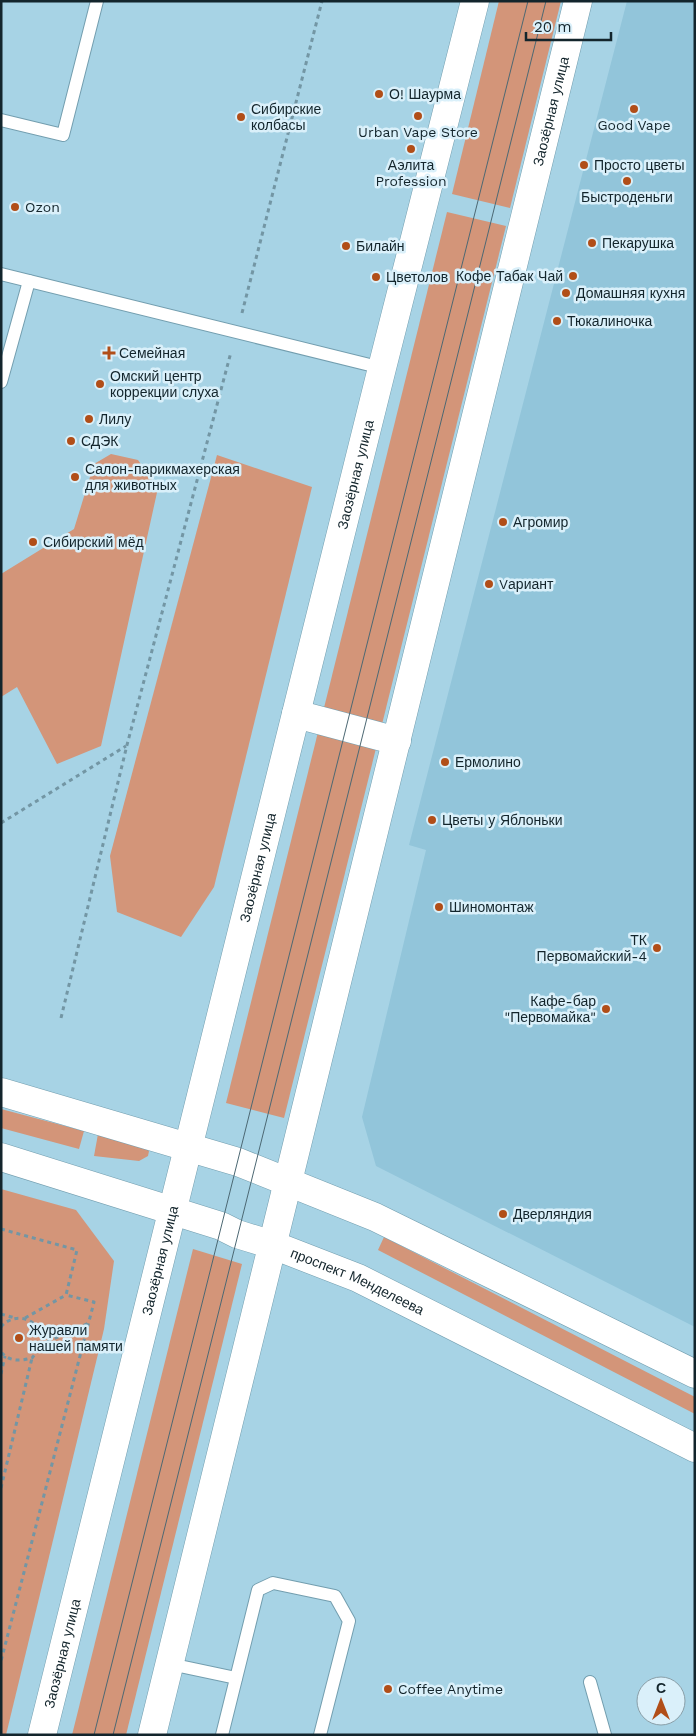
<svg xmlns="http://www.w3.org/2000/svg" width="696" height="1736" font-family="'Work Sans',sans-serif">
	<rect width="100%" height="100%" fill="#a7d3e5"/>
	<path fill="#92c5da" d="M627,1H695V1327L376,1166L362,1117L426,850L409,845Z"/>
	<g fill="#d39579">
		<path d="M499,1H561L510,208L452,194Z"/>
		<path d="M447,212L506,226L284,1118L226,1103Z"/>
		<path d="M111,454L138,460L158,488L101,746L57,764L17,687L1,697V574L74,529L94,464Z"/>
		<path d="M217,455L312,487L214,887L181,937L117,912L110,856Z"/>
		<path d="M1,1109L84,1131L79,1149L1,1128Z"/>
		<path d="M98,1134L145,1146L149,1151L148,1156L139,1161L94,1156Z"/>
		<path d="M1,1189L76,1210L114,1261L104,1329L6,1735H1Z"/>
		<path d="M384,1237L695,1397V1414L378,1250Z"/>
		<path d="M193,1249L242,1264L126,1735H72Z"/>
	</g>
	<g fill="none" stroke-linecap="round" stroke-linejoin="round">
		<defs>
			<g id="lane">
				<path d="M1,120L63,135L97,1"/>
				<path d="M1,274L382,368"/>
				<path d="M1,382L29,281"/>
				<path d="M170,1664L236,1678"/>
				<path d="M590,1682L605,1735"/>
				<path d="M222,1735L258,1590L273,1583L335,1596L349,1621L320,1735"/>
			</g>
			<g id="secondary">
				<path d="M296,714L397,741"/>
				<path d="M1,1092L238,1162L375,1217L695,1374"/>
				<path id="s1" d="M1,1157L221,1226L237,1234L273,1245L358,1278L695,1448"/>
				<path id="s2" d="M42,1735L382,368L475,1"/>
				<path id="s3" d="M152,1735L578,1"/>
			</g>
		</defs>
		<use href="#lane" stroke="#739eaf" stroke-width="14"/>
		<use href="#secondary" stroke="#739eaf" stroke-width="29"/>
		<g stroke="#7396a4" stroke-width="3" stroke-dasharray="4 4" stroke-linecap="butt">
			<path d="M242,313L322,1"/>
			<path d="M1,823L126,746"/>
			<path d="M61,1018L127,745L231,352"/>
			<path d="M1,1229L77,1250L66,1295L94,1302L1,1661"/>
			<path d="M1,1314L15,1318"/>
			<path d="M25,1318L66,1295"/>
			<path d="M1,1327C15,1309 46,1321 40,1344C39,1350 35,1354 32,1358C20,1361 10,1362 1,1352"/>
			<path d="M40,1345L89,1323"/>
			<path d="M1,1374L5,1356"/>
			<path d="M1,1488L32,1358"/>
		</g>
		<use href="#lane" stroke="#fff" stroke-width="12"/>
		<use href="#secondary" stroke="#fff" stroke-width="28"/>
		<g stroke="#4c6873" stroke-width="1">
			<path d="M94,1735L528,1"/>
			<path d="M113,1735L546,1"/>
		</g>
	</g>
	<g fill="#b14e18" stroke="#daf0fa" stroke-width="2">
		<circle cx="379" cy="94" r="5"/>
		<circle cx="634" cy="109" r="5"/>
		<circle cx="418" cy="116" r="5"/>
		<circle cx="241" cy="117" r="5"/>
		<circle cx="411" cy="149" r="5"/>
		<circle cx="584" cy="165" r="5"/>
		<circle cx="627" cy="181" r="5"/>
		<circle cx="15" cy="207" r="5"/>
		<circle cx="592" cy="243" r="5"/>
		<circle cx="346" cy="246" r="5"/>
		<circle cx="573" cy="276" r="5"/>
		<circle cx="376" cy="277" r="5"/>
		<circle cx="566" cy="293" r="5"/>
		<circle cx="557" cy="321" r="5"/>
		<path d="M106.5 345.5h5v5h5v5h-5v5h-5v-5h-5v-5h5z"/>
		<circle cx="100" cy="384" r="5"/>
		<circle cx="89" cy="419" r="5"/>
		<circle cx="71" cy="441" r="5"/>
		<circle cx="75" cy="477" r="5"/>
		<circle cx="503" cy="522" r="5"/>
		<circle cx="33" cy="542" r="5"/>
		<circle cx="489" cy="584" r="5"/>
		<circle cx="445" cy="762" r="5"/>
		<circle cx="432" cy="820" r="5"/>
		<circle cx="439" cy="907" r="5"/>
		<circle cx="657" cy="948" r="5"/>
		<circle cx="606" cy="1009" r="5"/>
		<circle cx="503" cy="1214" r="5"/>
		<circle cx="19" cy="1338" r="5"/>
		<circle cx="388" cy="1689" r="5"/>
	</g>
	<g text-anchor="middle" stroke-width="5" stroke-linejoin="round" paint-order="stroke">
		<g font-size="14" fill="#13252c" stroke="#daf0fa" text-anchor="start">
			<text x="389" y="99">О! Шаурма</text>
			<text x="251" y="114">Сибирские<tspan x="251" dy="16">колбасы</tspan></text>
			<text x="634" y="130" text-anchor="middle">Good Vape</text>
			<text x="418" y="137" text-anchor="middle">Urban Vape Store</text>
			<text x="411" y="170" text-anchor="middle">Аэлита<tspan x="411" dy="16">Profession</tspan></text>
			<text x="594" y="170">Просто цветы</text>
			<text x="627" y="202" text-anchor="middle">Быстроденьги</text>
			<text x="25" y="212">Ozon</text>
			<text x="602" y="248">Пекарушка</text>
			<text x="356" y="251">Билайн</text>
			<text x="563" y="281" text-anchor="end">Кофе Табак Чай</text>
			<text x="386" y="282">Цветолов</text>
			<text x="576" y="298">Домашняя кухня</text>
			<text x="567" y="326">Тюкалиночка</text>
			<text x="119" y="358">Семейная</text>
			<text x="110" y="381">Омский центр<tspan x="110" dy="16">коррекции слуха</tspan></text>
			<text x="99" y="424">Лилу</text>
			<text x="81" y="446">СДЭК</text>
			<text x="85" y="474">Салон-парикмахерская<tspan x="85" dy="16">для животных</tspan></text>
			<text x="513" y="527">Агромир</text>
			<text x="43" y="547">Сибирский мёд</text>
			<text x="499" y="589">Vариант</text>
			<text x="455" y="767">Ермолино</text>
			<text x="442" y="825">Цветы у Яблоньки</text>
			<text x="449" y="912">Шиномонтаж</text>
			<text x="647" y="945" text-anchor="end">ТК<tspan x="647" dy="16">Первомайский-4</tspan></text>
			<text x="596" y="1006" text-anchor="end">Кафе-бар<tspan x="596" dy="16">"Первомайка"</tspan></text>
			<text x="513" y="1219">Дверляндия</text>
			<text x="29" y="1335">Журавли<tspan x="29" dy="16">нашей памяти</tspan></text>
			<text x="398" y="1694">Coffee Anytime</text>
		</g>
		<g font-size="14" fill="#13252c" stroke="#daf0fa">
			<text dy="5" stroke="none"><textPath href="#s3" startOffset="1672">Заозёрная улица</textPath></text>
			<text dy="5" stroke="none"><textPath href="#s2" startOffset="1299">Заозёрная улица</textPath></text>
			<text dy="5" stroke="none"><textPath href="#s2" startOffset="894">Заозёрная улица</textPath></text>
			<text dy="5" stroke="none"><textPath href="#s2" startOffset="489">Заозёрная улица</textPath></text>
			<text dy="5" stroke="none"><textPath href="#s1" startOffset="378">проспект Менделеева</textPath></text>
			<text dy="5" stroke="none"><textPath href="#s2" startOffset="84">Заозёрная улица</textPath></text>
		</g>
	</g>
	<rect width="696" height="1736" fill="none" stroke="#13252c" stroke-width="5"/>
	<g transform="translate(661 1701)"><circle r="24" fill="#daf0fa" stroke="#8a9fa8"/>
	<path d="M0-4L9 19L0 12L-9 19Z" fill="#b14e18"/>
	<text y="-8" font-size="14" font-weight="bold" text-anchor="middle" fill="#13252c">С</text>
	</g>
	<path d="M526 32v8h85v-8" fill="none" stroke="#13252c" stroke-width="2.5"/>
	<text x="534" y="32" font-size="15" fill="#13252c" stroke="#daf0fa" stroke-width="4" paint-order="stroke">20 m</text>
</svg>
